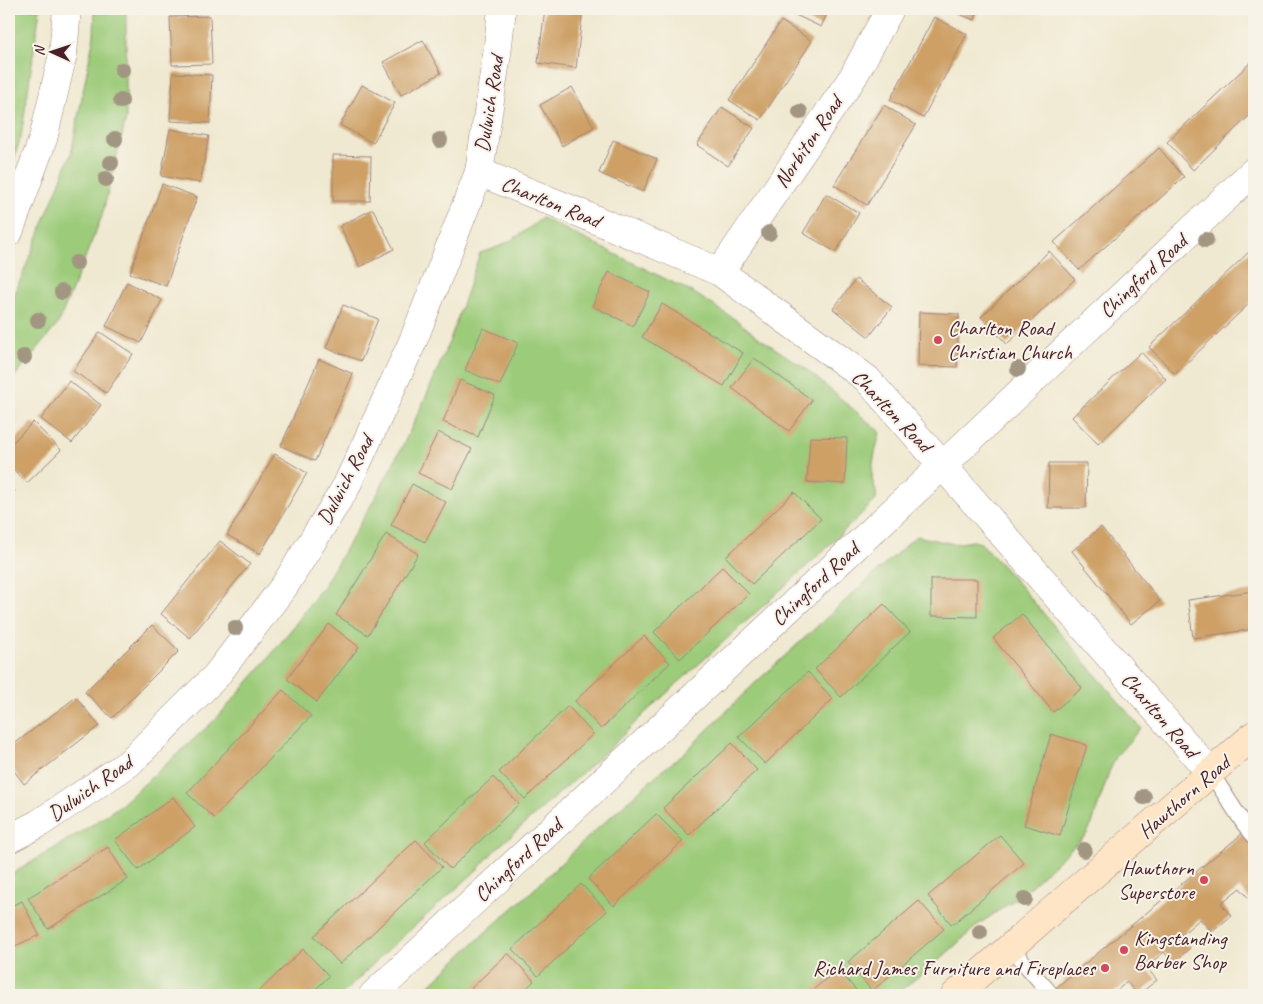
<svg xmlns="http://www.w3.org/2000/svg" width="1263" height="1004" font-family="Caveat,sans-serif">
	<rect width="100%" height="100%" fill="#f7f3e8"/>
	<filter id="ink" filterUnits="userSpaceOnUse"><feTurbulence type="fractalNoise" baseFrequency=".02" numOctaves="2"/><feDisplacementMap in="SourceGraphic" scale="10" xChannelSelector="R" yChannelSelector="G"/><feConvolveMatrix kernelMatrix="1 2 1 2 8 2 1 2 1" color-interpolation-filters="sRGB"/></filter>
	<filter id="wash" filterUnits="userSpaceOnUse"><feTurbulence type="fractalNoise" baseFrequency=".0096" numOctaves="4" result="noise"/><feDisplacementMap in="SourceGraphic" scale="20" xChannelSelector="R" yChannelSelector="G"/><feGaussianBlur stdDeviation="1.12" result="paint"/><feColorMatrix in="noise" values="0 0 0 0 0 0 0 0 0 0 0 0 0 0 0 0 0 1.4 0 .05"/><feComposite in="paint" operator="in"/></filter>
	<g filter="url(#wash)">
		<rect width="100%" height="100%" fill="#f0e9d1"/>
		<g fill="#9ccb79" stroke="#737552">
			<path d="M9,9H40L21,137L9,173Z"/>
			<path d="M95,9H126V119L102,216L58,324L9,383V308L71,154L94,35Z"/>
			<path d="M542,218L694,293L736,320L761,339L806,369L880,432C877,446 872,461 872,476C872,485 878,490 876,500L819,555L645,713L610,748L494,851L478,869L389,949L341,995H9V876L95,823L122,804L216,719L263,665L294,626L326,582L378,493L406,439L429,390L450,340L480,253C504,247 522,234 542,218Z"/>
			<path d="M916,536L954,544L973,541L981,543L1016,581L1141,728L1117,755L1109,772L1092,824L1086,835L1020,896L979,924L938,961L895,995H419L489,929L530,893L585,840L660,772L681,756L753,685Z"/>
		</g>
		<g id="blocks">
			<g fill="#cea066">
				<path d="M545,9H583L576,68L538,63Z"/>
				<path d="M788,9H829L821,27L787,11Z"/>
				<path d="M944,9H978L975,20Z"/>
				<path d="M210,16L212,64L172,65L170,17Z"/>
				<path d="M934,17L967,34L923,118L890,100Z"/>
				<path d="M781,21L812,41L760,120L729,100Z"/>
				<path d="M423,40L441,73L401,95L383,62Z"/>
				<path d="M1254,59V111L1193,170L1167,142Z"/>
				<path d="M173,73L212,75L210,123L170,121Z"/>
				<path d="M362,85L395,103L373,143L340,125Z"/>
				<path d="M572,87L594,127L562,146L540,105Z"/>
				<path d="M884,105L916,125L867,205L834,185Z"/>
				<path d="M722,107L754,128L728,166L697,145Z"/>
				<path d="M170,129L209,136L200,183L161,176Z"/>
				<path d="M613,140L657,159L643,192L599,173Z"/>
				<path d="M1159,148L1184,177L1079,270L1054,242Z"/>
				<path d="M333,155L371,156L370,201H333Z"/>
				<path d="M162,184L197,197L166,286L130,273Z"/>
				<path d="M826,194L859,213L836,252L803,233Z"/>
				<path d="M373,209L394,249L360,267L340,226Z"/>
				<path d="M1251,250L1254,253V299L1175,374L1149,347Z"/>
				<path d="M1049,251L1075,279L1007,344L981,317Z"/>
				<path d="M609,272L650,292L633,326L592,306Z"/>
				<path d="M856,279L892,307L869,337L833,309Z"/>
				<path d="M127,282L162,300L141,343L106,326Z"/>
				<path d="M662,304L743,353L724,386L642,337Z"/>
				<path d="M343,305L378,319L361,361L326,348Z"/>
				<path d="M919,312L959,314L957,367L918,366Z"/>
				<path d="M483,328L518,343L500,385L465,370Z"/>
				<path d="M100,332L133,354L106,393L73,371Z"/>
				<path d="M1141,352L1166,379L1098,444L1072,417Z"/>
				<path d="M754,358L812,400L789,431L732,388Z"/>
				<path d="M319,359L353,374L315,461L281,446Z"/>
				<path d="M460,380L495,395L478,437L443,422Z"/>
				<path d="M69,381L101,405L72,443L41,419Z"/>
				<path d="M33,422L61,450L27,483L9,465V446Z"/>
				<path d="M438,432L472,449L452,489L418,473Z"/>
				<path d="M810,437L847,438L845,484L807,482Z"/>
				<path d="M275,454L307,473L260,554L227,535Z"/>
				<path d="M1049,463H1087L1086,508H1048Z"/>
				<path d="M9,483L15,491L9,497Z"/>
				<path d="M412,484L446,502L425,542L391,525Z"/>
				<path d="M794,492L821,519L752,584L726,557Z"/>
				<path d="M1101,527L1160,601L1131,624L1072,551Z"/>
				<path d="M386,534L418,554L368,635L336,615Z"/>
				<path d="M220,541L250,564L190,638L161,614Z"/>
				<path d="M722,567L749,594L680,659L654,632Z"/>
				<path d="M931,579H977V617L931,616Z"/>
				<path d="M1254,591V629L1193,638L1188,600Z"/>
				<path d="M884,604L910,632L841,697L815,669Z"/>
				<path d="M1022,614L1082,688L1053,712L993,638Z"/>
				<path d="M329,624L359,647L317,702L287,679Z"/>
				<path d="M152,625L179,651L112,718L85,692Z"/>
				<path d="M644,636L670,663L601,729L575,701Z"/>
				<path d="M808,672L833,699L765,764L739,737Z"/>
				<path d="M283,690L311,716L214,818L187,793Z"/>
				<path d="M76,697L99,726L24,784L9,764V748Z"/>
				<path d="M568,706L593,734L525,799L499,772Z"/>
				<path d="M1051,734L1087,745L1060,836L1024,825Z"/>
				<path d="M732,743L757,770L689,835L663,808Z"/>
				<path d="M493,777L519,804L450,869L425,842Z"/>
				<path d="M173,797L195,827L138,870L115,840Z"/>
				<path d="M656,814L683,841L614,906L588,879Z"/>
				<path d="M1243,833L1254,847V896L1250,900L1240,888L1221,903L1231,916L1212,932L1200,919L1180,936L1190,948L1173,963L1164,952L1146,967L1157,980L1138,995L1127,982L1111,995H1056L1052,991Z"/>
				<path d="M1000,835L1024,863L952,925L928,896Z"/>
				<path d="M416,840L442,867L340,964L314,936Z"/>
				<path d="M108,847L128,879L48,929L28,898Z"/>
				<path d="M581,884L607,911L538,976L512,949Z"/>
				<path d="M22,901L39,935L9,949V907Z"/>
				<path d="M919,901L944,929L872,991L848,962Z"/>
				<path d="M303,949L329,976L310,995H255Z"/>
				<path d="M508,953L534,981L519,995H464Z"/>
				<path d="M838,969L860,995H807L820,984Z"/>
			</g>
		</g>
	</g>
	<g filter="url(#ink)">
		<use href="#blocks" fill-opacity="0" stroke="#9d847e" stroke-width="1"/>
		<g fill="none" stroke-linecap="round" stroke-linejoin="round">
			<defs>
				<g id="lane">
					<path d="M1211,773L1244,824L1254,836"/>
					<path d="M1010,947L1052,995"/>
				</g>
				<g id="street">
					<path d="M479,172L563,206L720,272L867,379L1211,773"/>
					<path d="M9,232L43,139L63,54L67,9"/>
					<path d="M720,272L853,77L890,9"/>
					<path d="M9,839L38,824L129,763L216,676L285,585L346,487L413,341L479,172L497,54L502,9"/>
					<path d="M373,995L943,465L1254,171"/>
				</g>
				<path id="secondary" d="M955,995L1254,735"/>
			</defs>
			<use href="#lane" stroke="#9d847e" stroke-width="17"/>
			<use href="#street" stroke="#9d847e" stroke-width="29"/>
			<use href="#secondary" stroke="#9d847e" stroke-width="29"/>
			<use href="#lane" stroke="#fff" stroke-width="15"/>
			<use href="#street" stroke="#fff" stroke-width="28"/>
			<use href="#secondary" stroke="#fee5c5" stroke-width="28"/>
		</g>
		<g fill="#a29682">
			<circle cx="122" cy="70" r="8"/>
			<circle cx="121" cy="101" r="8"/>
			<circle cx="800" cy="112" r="8"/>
			<circle cx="115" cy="139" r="8"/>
			<circle cx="440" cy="140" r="8"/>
			<circle cx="111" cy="163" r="8"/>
			<circle cx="106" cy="179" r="8"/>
			<circle cx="769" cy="233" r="8"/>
			<circle cx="1206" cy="240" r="8"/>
			<circle cx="76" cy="263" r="8"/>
			<circle cx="62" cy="292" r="8"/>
			<circle cx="38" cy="320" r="8"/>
			<circle cx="24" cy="357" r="8"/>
			<circle cx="1018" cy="369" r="8"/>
			<circle cx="235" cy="628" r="8"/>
			<circle cx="1144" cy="797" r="8"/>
			<circle cx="1084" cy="850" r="8"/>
			<circle cx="1025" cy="899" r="8"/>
			<circle cx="980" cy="932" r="8"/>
		</g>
	</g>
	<g fill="#d1495b" stroke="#f7f3e8" stroke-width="2">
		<circle cx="938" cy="340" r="5"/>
		<circle cx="1204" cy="880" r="5"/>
		<circle cx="1124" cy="950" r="5"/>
		<circle cx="1105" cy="968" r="5"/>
	</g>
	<g text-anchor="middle" stroke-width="4" stroke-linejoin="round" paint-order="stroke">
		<g font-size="21" fill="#4a1f2b" stroke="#f7f3e8">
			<text transform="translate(489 104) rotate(-81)" y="7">Dulwich Road</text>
			<text transform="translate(808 142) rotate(-56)" y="7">Norbiton Road</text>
			<text transform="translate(551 202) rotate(22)" y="7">Charlton Road</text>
			<text transform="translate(1143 276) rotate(-43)" y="7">Chingford Road</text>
			<text transform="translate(892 411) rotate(46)" y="7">Charlton Road</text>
			<text transform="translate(345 480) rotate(-62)" y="7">Dulwich Road</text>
			<text transform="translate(815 584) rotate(-43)" y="7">Chingford Road</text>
			<text transform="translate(1160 715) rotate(49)" y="7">Charlton Road</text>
			<text transform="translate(90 788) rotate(-35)" y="7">Dulwich Road</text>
			<text transform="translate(1184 797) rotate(-41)" y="7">Hawthorn Road</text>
			<text transform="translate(518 860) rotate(-43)" y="7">Chingford Road</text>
		</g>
		<g font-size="21" fill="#4a1f2b" stroke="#f7f3e8" text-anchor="start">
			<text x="948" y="335">Charlton Road<tspan x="948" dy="24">Christian Church</tspan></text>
			<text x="1194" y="875" text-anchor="end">Hawthorn<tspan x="1194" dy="24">Superstore</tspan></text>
			<text x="1134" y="945">Kingstanding<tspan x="1134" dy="24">Barber Shop</tspan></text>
			<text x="1095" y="975" text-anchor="end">Richard James Furniture and Fireplaces</text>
		</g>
	</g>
	<rect width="1263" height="1004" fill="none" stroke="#f7f3e8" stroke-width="30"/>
	<g transform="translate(52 52) rotate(273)" stroke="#f7f3e8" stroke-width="4" paint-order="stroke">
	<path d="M0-4L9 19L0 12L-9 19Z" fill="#4a1f2b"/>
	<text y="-8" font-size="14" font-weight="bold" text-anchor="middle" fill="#4a1f2b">N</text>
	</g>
</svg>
